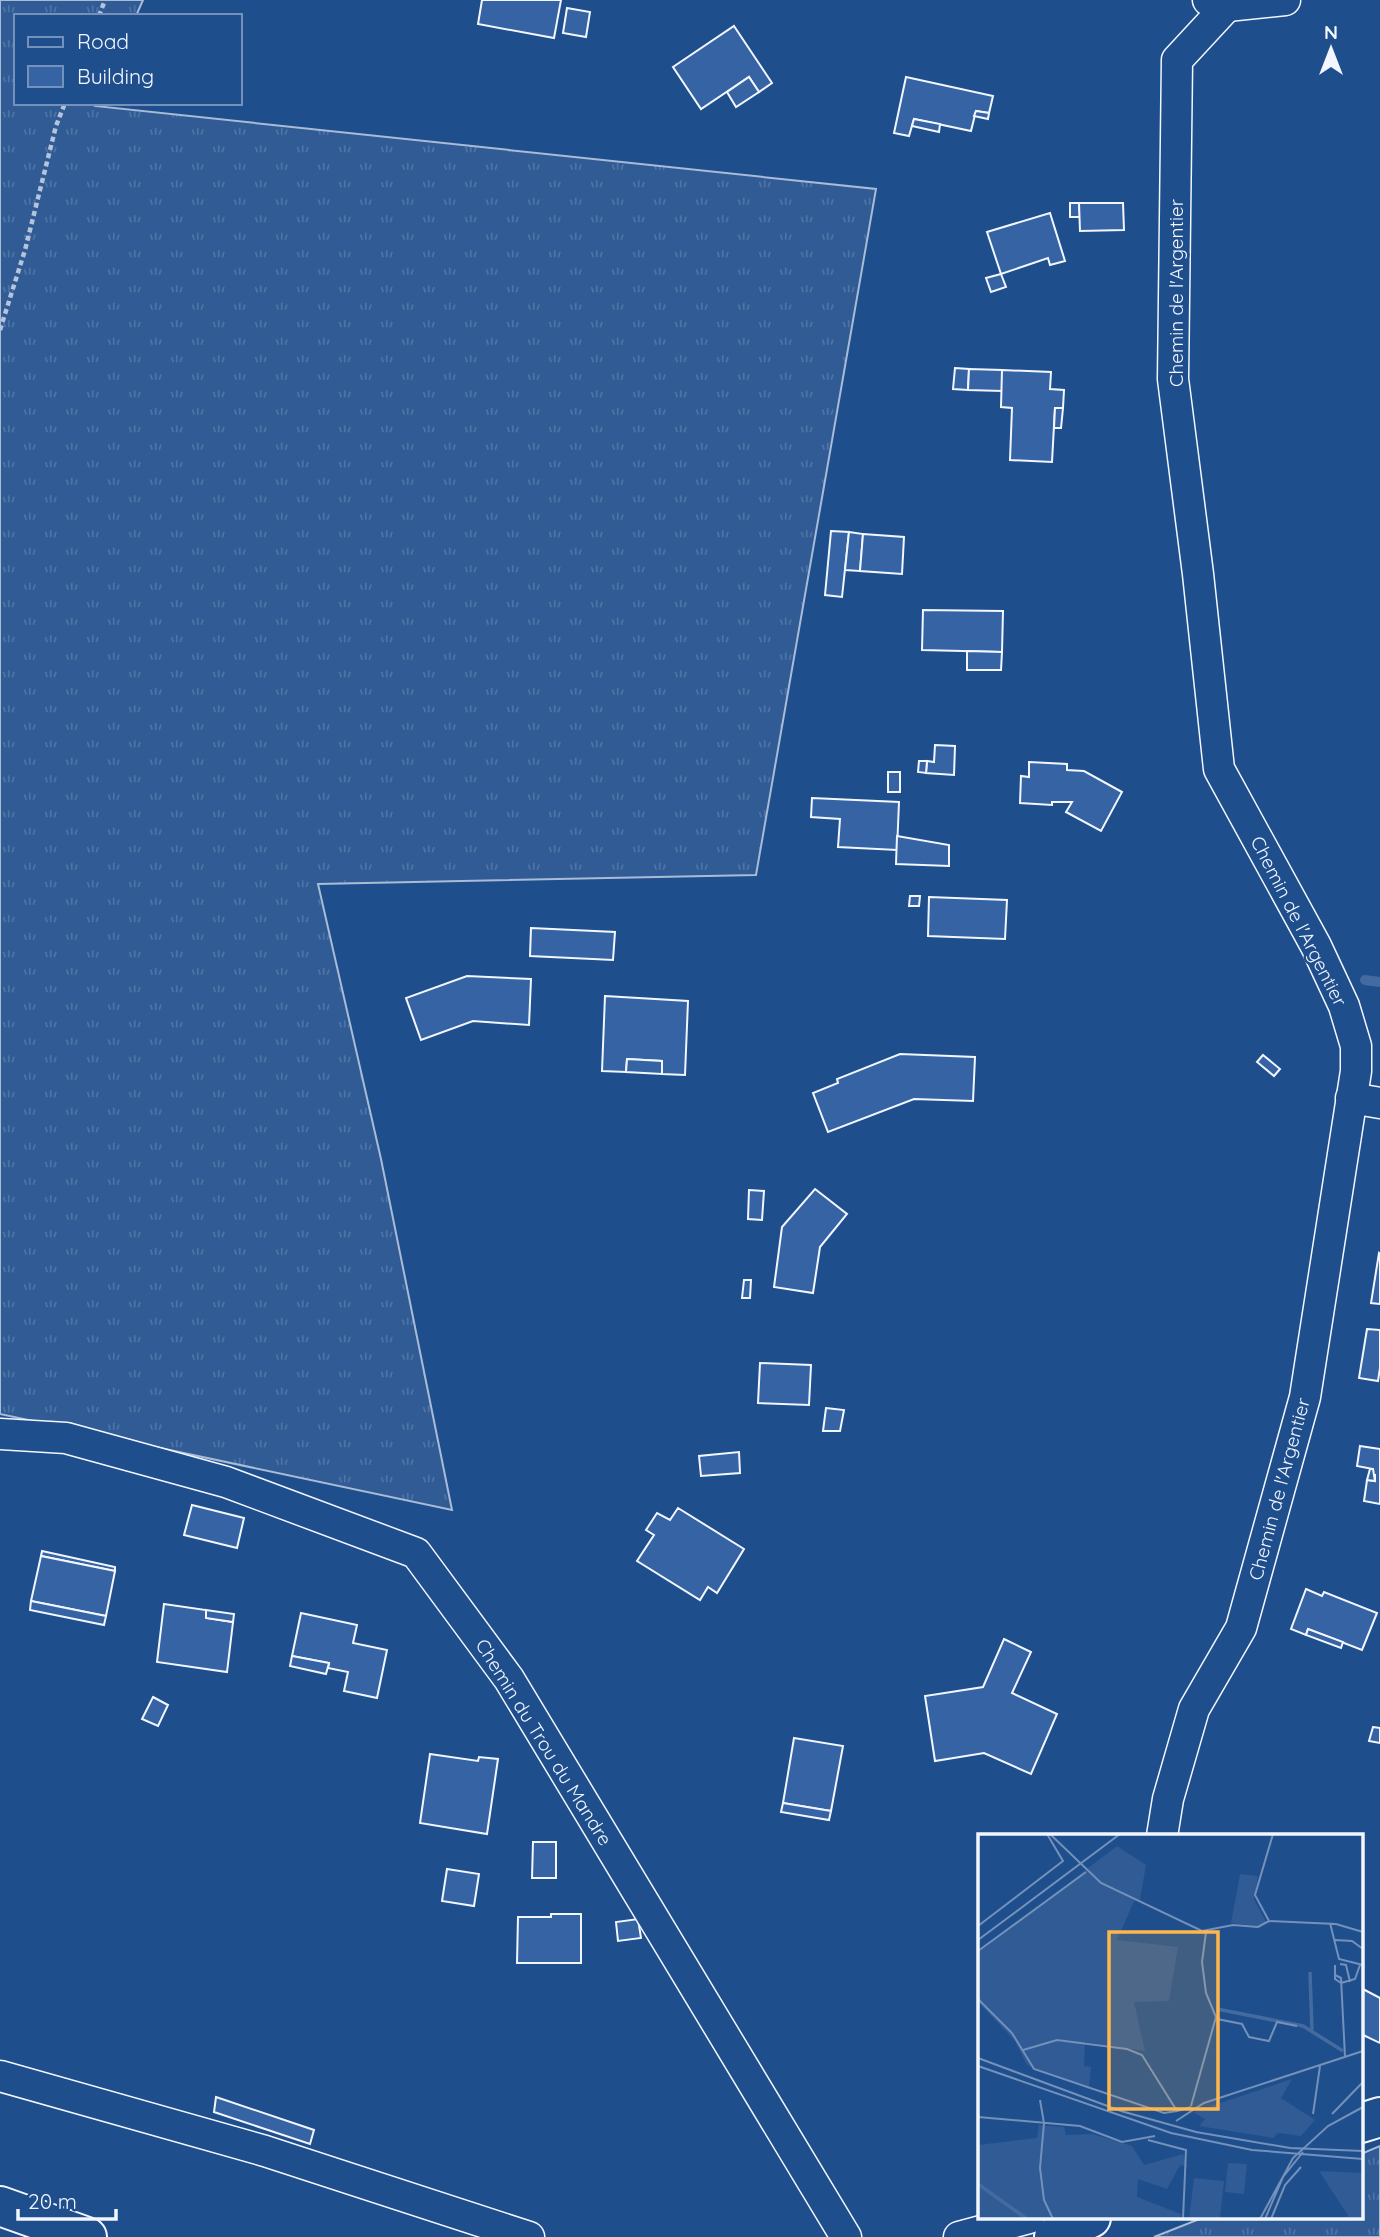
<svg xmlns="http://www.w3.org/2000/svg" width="1380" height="2237" font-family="Quicksand,sans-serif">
	<defs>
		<pattern id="grass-tufts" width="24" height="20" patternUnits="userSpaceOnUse" patternTransform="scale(1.75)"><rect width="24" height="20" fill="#305b95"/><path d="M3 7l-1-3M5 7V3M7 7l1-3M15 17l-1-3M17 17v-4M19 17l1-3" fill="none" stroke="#4e73a5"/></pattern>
	</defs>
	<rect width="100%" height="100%" fill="#1f4e8c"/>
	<g fill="url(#grass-tufts)" stroke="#a8bbd7" stroke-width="2">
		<path d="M0,0H143L136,16H16V103H96L95,106L876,189L756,875L318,884L381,1159L452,1510L0,1414Z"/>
		<path d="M1380,2146V2237H1154L1202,2218H1361V2154Z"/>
	</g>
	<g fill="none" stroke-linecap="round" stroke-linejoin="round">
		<path stroke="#446ba0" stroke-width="10" d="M1365,980L1380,982"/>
	</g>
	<g fill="#3563a3" stroke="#f2f6ff" stroke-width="2">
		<path d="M482,0H561L554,38L478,24Z"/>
		<path d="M567,8L590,12L586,37L563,33Z"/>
		<path d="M734,26L772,83L759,92L749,77L701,109L673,67Z"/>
		<path d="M749,77L759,92L736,107L727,92Z"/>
		<path d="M906,77L993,96L989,113L976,111L971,131L914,119L909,136L894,133Z"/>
		<path d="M976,111L989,113L988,119L974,116Z"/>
		<path d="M914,119L940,124L939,132L912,126Z"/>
		<path d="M1070,203H1079L1080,217H1070Z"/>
		<path d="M1079,203H1123L1124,230L1080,231Z"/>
		<path d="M1050,213L1065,261L1050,265L1048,258L1001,274L987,232Z"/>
		<path d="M1001,274L1006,287L991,292L986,278Z"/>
		<path d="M955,368L969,369L968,390L953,389Z"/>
		<path d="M969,369L1002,370V391L968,390Z"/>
		<path d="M1002,370L1051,372L1050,389L1064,390L1063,408H1055L1052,462L1010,460L1012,408L1001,407Z"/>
		<path d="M1055,408H1063L1061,428H1054Z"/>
		<path d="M831,531L849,532L842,597L825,595Z"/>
		<path d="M849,532L863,534L860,571L845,570Z"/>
		<path d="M863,534L904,537L902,574L860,571Z"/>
		<path d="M923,610L1003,611L1002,652L922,650Z"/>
		<path d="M967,651L1002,652L1001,670H967Z"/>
		<path d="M935,745L955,746L954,775L926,773L927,761L934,762Z"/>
		<path d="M919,761H927L926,773L918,772Z"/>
		<path d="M1029,762L1067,764V770L1084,771L1122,792L1101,831L1066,812L1072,802H1052V805L1020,803L1021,776L1029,777Z"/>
		<rect x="888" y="772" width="12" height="20"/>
		<path d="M812,798L899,802L897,850L838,847L840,819L811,817Z"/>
		<path d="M897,836L949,845V866L896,864Z"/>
		<path d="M910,896H920L919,906H909Z"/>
		<path d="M929,897L1007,900L1005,939L928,936Z"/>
		<path d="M531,928L615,932L613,960L530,956Z"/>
		<path d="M467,976L531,979L529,1025L473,1021L421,1040L406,998Z"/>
		<path d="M605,996L688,1001L685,1075L662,1074V1061L627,1059L626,1072L602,1071Z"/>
		<path d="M900,1054L975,1057L973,1101L914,1099L828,1132L813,1093L838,1083L837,1079Z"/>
		<path d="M1263,1055L1280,1069L1274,1076L1257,1062Z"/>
		<path d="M627,1059L662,1061V1074L626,1072Z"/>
		<path d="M815,1189L847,1214L820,1247L813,1293L774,1287L782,1227Z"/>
		<path d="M749,1190L764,1191L762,1220L748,1219Z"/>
		<path d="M1379,1253L1380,1254V1304L1371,1303Z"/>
		<path d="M744,1280H751L750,1298H742Z"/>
		<path d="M1367,1329L1380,1330V1368L1378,1381L1359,1378Z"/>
		<path d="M760,1363L811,1365L809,1405L758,1403Z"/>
		<path d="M826,1408L844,1410L840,1431H823Z"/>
		<path d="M1360,1446L1380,1449V1504L1364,1501L1367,1480L1375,1481V1475H1373V1469L1357,1466Z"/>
		<path d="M739,1452L740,1473L701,1476L699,1456Z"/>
		<path d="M1370,1469H1373L1375,1481L1367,1480Z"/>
		<path d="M192,1505L244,1518L237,1548L184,1535Z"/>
		<path d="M678,1508L744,1549L717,1593L708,1587L700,1600L637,1561L654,1535L646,1530L657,1513L670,1520Z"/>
		<path d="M42,1551L115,1567V1571L41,1556Z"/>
		<path d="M41,1556L115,1571L106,1616L31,1601Z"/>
		<path d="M1306,1589L1322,1596L1324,1592L1377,1613L1362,1650L1308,1629L1306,1635L1291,1629Z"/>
		<path d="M31,1601L106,1616L104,1625L30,1610Z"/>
		<path d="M164,1604L206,1610V1618L233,1622L227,1672L157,1662Z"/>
		<path d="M206,1610L234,1614L233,1622L206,1618Z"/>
		<path d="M301,1613L357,1625L353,1643L387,1650L377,1698L344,1691L348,1672L328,1668L329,1663L292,1656Z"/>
		<path d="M1308,1629L1343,1642L1341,1648L1306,1635Z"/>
		<path d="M1004,1639L1031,1652L1012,1693L1057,1714L1031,1774L984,1753L935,1761L925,1696L983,1687Z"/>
		<path d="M292,1656L329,1663L326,1674L290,1666Z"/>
		<path d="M153,1697L168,1705L158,1726L142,1719Z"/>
		<path d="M1373,1727L1380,1728V1743L1369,1741Z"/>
		<path d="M794,1738L843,1746L831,1811L783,1803Z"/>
		<path d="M430,1754L478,1761L479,1757L498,1759L487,1834L420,1823Z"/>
		<path d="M783,1803L831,1811L829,1820L781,1812Z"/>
		<path d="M533,1842H556V1878H532Z"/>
		<path d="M447,1869L479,1874L474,1906L442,1901Z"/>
		<path d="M551,1914H581V1963H517L518,1917H551Z"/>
		<path d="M638,1919L641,1938L618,1941L616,1922Z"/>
		<path d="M1361,1988L1380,1998V2043L1361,2034Z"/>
		<path d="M216,2097L314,2130L310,2144L214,2112Z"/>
	</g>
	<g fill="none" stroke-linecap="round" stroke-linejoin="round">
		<defs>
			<g id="minor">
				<path d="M1208,0L1227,6L1285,0"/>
				<path d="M1351,1098L1380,1103"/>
				<path d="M0,1434L66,1438L226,1482L416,1553L509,1679L846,2237"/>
				<path d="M1162,1836L1168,1799L1194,1709L1241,1628L1305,1397L1356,1071V1046L1344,1006L1316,946L1219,769L1198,574L1173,379L1177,60L1227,6"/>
				<path d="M0,2076L265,2151L529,2237"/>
				<path d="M959,2237L1029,2218"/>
			</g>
			<g id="secondary">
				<path d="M1361,2123L1380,2117"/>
				<path d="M1054,2237L1064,2230L1091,2218"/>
			</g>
			<path id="motorway" d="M0,2206L87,2237"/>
		</defs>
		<use href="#minor" stroke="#f2f6ff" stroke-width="33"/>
		<use href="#secondary" stroke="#f2f6ff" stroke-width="42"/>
		<use href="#motorway" stroke="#f2f6ff" stroke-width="42"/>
		<g stroke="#b3c4dc" stroke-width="4.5" stroke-dasharray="5 3.5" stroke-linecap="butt">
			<path d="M99,16L105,0"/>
			<path d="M0,330L25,250L56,126L65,103"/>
		</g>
		<use href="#minor" stroke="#1f4e8c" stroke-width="30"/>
		<use href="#secondary" stroke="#1f4e8c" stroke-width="38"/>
		<use href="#motorway" stroke="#1f4e8c" stroke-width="38"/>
	</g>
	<g text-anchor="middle" stroke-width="5" stroke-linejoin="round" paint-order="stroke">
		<g font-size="19" fill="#f2f6ff" stroke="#1f4e8c">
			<text transform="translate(1176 293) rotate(-90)" y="7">Chemin de l'Argentier</text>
			<text transform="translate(1299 921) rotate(63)" y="7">Chemin de l'Argentier</text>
			<text transform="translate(1279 1489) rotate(-75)" y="7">Chemin de l'Argentier</text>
			<text transform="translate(544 1742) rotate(58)" y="7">Chemin du Trou du Mandre</text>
		</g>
	</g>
	<g transform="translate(978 1834)">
		<rect width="385" height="385" fill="#1f4e8c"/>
		<path d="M139,12L168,31L162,66L157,65L139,106L200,113L191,167L156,168L167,217L107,208L106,232L113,233L111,255L49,231L37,207L0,168V118ZM314,245L303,264L337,286L323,302L300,299L295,304L221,292L227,285L215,278ZM61,291L86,293L88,301L115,300L154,312L166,331L205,320L210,333L202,331L189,355L160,345L159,363L203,380V385H0V311L59,304ZM341,337L385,339V383H371Z" fill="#305b95"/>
		<path d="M262,40L280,42L276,65L288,88L281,92L253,89Z" fill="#305b95"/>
		<path d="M250,329L269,330L266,360L247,358ZM216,344L246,347L242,385H211Z" fill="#305b95"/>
		<path fill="none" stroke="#446ba0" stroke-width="3.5" d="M332,138L334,196M239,175L325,192L365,217M0,350L49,385"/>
		<path fill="none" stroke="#7391ba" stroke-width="2" d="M72,0L123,49L224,97L255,91L280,93L291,87M291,87L358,90L385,98M291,87L277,61L295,0M352,89L361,125L385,131M0,92L85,27L69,0M0,106L142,0M357,106L374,107L385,115M0,117L108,38M362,130L368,131L372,148M357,131V145L363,149M357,141L363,144L367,223M363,149L377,145L382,131M0,165L34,199L56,235L186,279L199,277M239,185L264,190L271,203L291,207L299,188L319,192M45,216L79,206L149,215L164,221L199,277L213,273M0,224L143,277L218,298L312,314L385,317M0,232L193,299L274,316L385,325M62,266L66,289L62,334L66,366L75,385M213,272L238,183L228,159L224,128L228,98M335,280L342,232M354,280L385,248M0,283L102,292L144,308L177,302M198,287L226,269L385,217M170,306L208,316L205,385M282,385L315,324L350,292L385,273M287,385L305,343L325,318M293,385L307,351L323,333"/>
		<path fill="#ffb74d" fill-opacity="0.15" stroke="#ffb74d" stroke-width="3.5" d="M131,98H240V275H131Z"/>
		<rect width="385" height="385" fill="none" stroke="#f2f6ff" stroke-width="3.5"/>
	</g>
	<rect x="14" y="14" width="228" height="91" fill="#1f4e8c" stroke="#7391ba" stroke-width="2"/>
	<rect x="28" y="37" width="35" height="10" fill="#1f4e8c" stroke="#7391ba" stroke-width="2"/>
	<text x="77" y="49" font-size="21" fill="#f2f6ff">Road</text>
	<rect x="28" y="66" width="35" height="21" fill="#3563a3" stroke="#7391ba" stroke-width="2"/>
	<text x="77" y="84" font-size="21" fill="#f2f6ff">Building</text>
	<g transform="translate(1331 49)" stroke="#1f4e8c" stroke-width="5" paint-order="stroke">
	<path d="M0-5L12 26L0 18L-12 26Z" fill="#f2f6ff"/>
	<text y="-10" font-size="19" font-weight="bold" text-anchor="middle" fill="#f2f6ff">N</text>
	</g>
	<path d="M18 2209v10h98v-10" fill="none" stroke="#f2f6ff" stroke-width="3.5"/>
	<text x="28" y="2209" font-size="21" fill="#f2f6ff" stroke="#1f4e8c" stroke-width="5" paint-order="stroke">20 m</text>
</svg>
